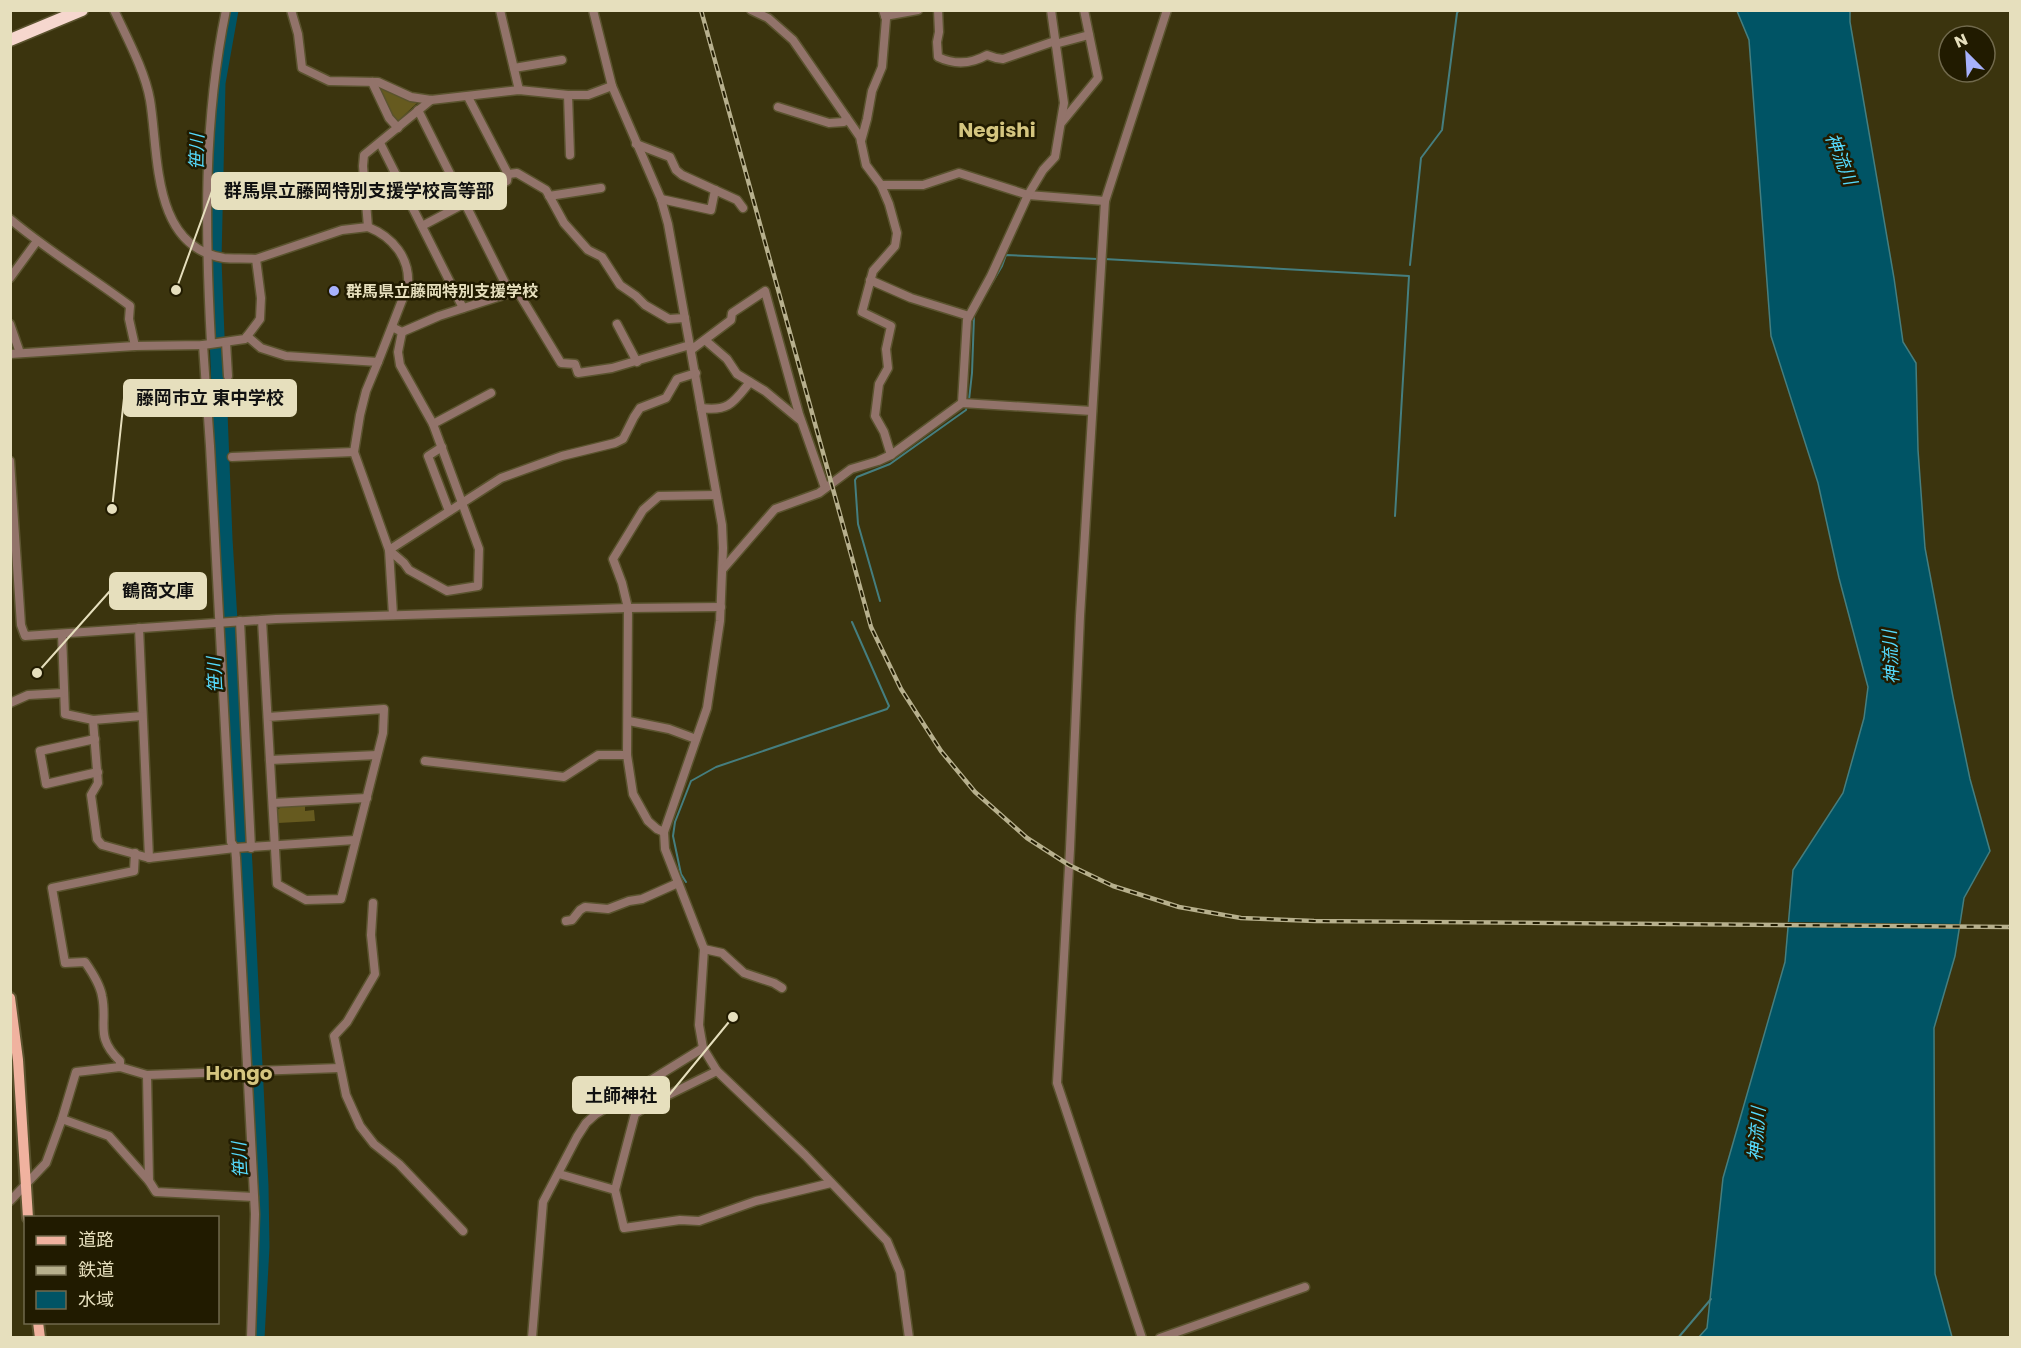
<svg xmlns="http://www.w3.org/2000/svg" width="2021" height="1348" font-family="Poppins,'Noto Sans JP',sans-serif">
	<rect width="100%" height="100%" fill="#3b340e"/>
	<g fill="#665a1f">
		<path d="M377,84L419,101L397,122L390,113Z"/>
		<path d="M305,804V811L314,810L315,821L278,823L277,810L283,806Z"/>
	</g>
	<path fill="#005465" stroke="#457e7f" stroke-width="1.5" d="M1737,11H1850V22L1894,278L1903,342L1916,363L1918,450L1925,548L1953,697L1970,779L1990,851L1964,898L1955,956L1934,1028L1935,1274L1952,1337L1698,1338L1707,1328L1723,1178L1785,962L1793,870L1843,793L1864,718L1868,687L1839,578L1818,483L1771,336L1749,40Z"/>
	<path fill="#3b340e" d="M1785,922L1963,924V929L1785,927Z"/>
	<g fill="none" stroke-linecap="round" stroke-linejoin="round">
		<g stroke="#457e7f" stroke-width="2">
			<path d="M1104,259L1409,276L1395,516"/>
			<path d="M1410,265L1421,158L1442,130L1457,13L1459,10"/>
			<path d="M985,295L1002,266L1006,255L1098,259"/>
			<path d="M969,400L972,373L974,316"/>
			<path d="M880,601L858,524L855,480L857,477L890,464L966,410L967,405"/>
			<path d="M686,882L681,874L673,836L675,822L691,781L716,767L887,709L889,706L852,622"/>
			<path d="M1678,1338L1711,1299"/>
		</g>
		<path stroke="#005465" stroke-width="15" d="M231,10L218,83L214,260L225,539L245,865L261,1186L262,1247L257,1338"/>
		<defs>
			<g id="minor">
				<path d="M114,10C127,38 145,71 150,100C159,153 151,247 224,258C234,259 245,258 256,259"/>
				<path d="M291,10L298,34L302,68L329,81L378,82L411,97L431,100L519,90L568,95H588L612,86"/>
				<path d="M500,10L519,90"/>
				<path d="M593,10L612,86L661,199L668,224L722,525L723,548L720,621L707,708L664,832L665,849L704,949L699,1025L703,1048L717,1071L805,1155L887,1241L900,1272L909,1338"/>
				<path d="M751,10L768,18L793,40L860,137L866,165L881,185L889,204L897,233L895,246L873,271L862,312L891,326L886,349L888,368L879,384L875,416L884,432L891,455"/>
				<path d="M938,10L939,32L937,42L938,57C955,65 971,64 987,55L996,58L1003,59L1055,41"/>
				<path d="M885,16L918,10"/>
				<path d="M1055,44L1089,35"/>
				<path d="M514,68L562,60"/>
				<path d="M372,82L389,118L398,128"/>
				<path d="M568,95L570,155"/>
				<path d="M468,97L508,174L517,173L546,190L564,223L588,250L602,257L620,285L636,296L645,305L669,319L685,318"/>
				<path d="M778,107L829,123L844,122L846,117"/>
				<path d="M418,110L510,293"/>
				<path d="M1062,122L1098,78L1084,10"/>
				<path d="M861,141L867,119L872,91L882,67L886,19L883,10"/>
				<path d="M380,143L463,308"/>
				<path d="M636,144L670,157L676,170L682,175L737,200L743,208"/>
				<path d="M881,185H923L959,173L1028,195L1105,201"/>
				<path d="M549,196L601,188"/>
				<path d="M661,199L711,210L715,190"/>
				<path d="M10,219C48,251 90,276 130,306L129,319L135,346"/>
				<path d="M422,226L507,181L508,174"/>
				<path d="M10,278L37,241"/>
				<path d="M870,280L911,298L969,316"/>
				<path d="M10,324L20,353"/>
				<path d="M617,324L637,362"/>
				<path d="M392,327L402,332L439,316L510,293L518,292L561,363L575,364L578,373L612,368L690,345"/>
				<path d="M247,336L261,348L286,356L378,362L408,285C410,258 393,237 368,227"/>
				<path d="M705,340L727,359L737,374L765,391L800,420"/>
				<path d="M226,342L228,376"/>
				<path d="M211,343C205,231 203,121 226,10"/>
				<path d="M203,345L210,446L231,842L235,848L236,858L255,1214L251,1338"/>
				<path d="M691,350L731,320L732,313L765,291L799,414L825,488"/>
				<path d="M10,354L135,346L203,345L245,339L260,319L261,298L256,259L342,230L368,227L363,166L364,155L431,100"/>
				<path d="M378,362L366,391L360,415L354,452L389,550L404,563L409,570L447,591L478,586L479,549L433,424L400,365L398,352L402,332"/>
				<path d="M962,403L967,320L991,276L1028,195L1043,170L1055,157L1064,103L1051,10"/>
				<path d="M701,408C729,412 734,402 750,382"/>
				<path d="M433,424L491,393"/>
				<path d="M442,447L428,456L449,511"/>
				<path d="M232,457L354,452"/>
				<path d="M10,461L21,625L25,636L276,619L628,608L721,607"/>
				<path d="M723,569L775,509L819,493L851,469L878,461L891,455L962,403L1092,411"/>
				<path d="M393,615L389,550L501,478L562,456L615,443L623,439L634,417L640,408L666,398L677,379L696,373"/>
				<path d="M262,620L277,884L306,900L341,899L383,733L384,709L268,717"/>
				<path d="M240,621L251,848"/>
				<path d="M139,628L149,858"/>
				<path d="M62,634L65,714L93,720L98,783L91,795L97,839L102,845L149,858L235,848L355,840"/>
				<path d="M10,703L28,695L64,693"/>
				<path d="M93,720L142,716"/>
				<path d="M629,721L669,729L696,739"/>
				<path d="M95,739L40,751L46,784L98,772"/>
				<path d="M270,760L377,755"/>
				<path d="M425,761L564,777L598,755H627"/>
				<path d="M273,803L367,798"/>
				<path d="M664,832L657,829L648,821L633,794L627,755L628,608L622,583L613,559L643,510L659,496L716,495"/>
				<path d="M373,903L371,935L375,974L347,1022L334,1036L346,1095L360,1126L374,1144L399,1164L463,1231"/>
				<path d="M566,921L572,920L580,910L585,907L608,909L629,901L642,899L678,883"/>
				<path d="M704,949L722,953L744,973L774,983L782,988"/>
				<path d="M120,1067V1061C94,1036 108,1024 102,996C100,984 92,972 85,962L65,963L52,888L134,871L135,853"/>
				<path d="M717,1071L650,1104L635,1114L615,1190L624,1228L680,1220L699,1221L756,1201L831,1183"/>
				<path d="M147,1075L149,1181L156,1192L254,1197"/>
				<path d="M62,1119L109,1136L149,1181"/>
				<path d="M559,1174L615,1190"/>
				<path d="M10,1201L46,1163L62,1119L76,1072L120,1067L147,1075L340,1068"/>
				<path d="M532,1338L543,1202L577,1137L586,1123L596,1114L703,1048"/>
				<path d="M1142,1338L1057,1083L1070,849L1080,616L1105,201L1167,10"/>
				<path d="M1160,1338L1305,1287"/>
			</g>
			<g id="major">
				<path d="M10,998L18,1060L28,1218"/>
				<path d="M38,1322L40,1338"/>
			</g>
			<path id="highway" d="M10,40L82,10"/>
		</defs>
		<use href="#minor" stroke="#5a532e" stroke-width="11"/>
		<use href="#major" stroke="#5a532e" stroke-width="14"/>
		<use href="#highway" stroke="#5a532e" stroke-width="15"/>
		<use href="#minor" stroke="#92736a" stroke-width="8"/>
		<use href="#major" stroke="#f0b29f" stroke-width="10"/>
		<use href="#highway" stroke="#f6d7ce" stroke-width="12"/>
		<defs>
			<path id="rail" d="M701,10L871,627L901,689L941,751L975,792L1027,838L1069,865L1113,886L1179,907L1241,918L1314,921L2010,927"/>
		</defs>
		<use href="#rail" stroke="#b7b08d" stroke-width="4.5"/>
		<use href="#rail" stroke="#211b00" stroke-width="2" stroke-dasharray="7" stroke-linecap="butt"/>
	</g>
	<circle fill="#a7b1fc" stroke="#211b00" stroke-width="2" cx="334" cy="291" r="6"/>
	<g text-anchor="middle" stroke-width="5" stroke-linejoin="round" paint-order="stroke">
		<g font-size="16" font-weight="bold" fill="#e6dfbd" stroke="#211b00" text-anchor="start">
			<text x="346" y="297">群馬県立藤岡特別支援学校</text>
		</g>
		<g font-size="18" font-style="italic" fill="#55dafc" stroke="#211b00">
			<text transform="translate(197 152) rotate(-89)" y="6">笹川</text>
			<text transform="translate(1841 159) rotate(68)" y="6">神流川</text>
			<text transform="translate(1891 657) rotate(-93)" y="6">神流川</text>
			<text transform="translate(215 675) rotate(-93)" y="6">笹川</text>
			<text transform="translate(1757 1134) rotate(-86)" y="6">神流川</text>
			<text transform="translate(240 1160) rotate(-93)" y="6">笹川</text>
		</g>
		<g font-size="20" font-weight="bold" fill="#d4c57f" stroke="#211b00">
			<text x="997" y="137">Negishi</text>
			<text x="239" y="1080">Hongo</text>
		</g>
	</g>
	<path fill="none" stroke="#e6dfbd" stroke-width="2" d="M176 290L212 191M112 509L124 398M37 673L110 591M733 1017L669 1095"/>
	<g fill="#e6dfbd" stroke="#211b00" stroke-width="2">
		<circle cx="176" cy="290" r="6"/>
		<circle cx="112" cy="509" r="6"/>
		<circle cx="37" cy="673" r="6"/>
		<circle cx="733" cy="1017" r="6"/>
	</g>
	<g fill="#e6dfbd" stroke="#e6dfbd" stroke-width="2">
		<rect x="212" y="173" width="294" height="36" rx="6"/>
		<rect x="124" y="380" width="172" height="36" rx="6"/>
		<rect x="110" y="573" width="96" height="36" rx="6"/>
		<rect x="573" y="1077" width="96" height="36" rx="6"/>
	</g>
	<g font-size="18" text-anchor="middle" font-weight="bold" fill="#111">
		<text x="359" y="197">群馬県立藤岡特別支援学校高等部</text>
		<text x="210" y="404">藤岡市立 東中学校</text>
		<text x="158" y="597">鶴商文庫</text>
		<text x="621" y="1102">土師神社</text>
	</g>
	<rect width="2021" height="1348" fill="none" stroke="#e6dfbd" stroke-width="24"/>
	<rect x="24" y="1216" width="195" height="108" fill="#211b00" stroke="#70694c" stroke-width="1.5"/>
	<rect x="36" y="1236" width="30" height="9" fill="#f0b29f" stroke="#70694c" stroke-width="1.5"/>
	<text x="78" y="1246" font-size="18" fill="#e6dfbd">道路</text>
	<rect x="36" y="1266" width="30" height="9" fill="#b7b08d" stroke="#70694c" stroke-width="1.5"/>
	<text x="78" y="1276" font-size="18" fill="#e6dfbd">鉄道</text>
	<rect x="36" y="1291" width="30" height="18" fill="#005465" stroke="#70694c" stroke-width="1.5"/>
	<text x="78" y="1306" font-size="18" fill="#e6dfbd">水域</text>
	<g transform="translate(1967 54) rotate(336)"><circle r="28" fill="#211b00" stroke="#70694c" stroke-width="1.5"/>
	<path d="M0-4.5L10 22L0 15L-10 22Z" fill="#a7b1fc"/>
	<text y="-9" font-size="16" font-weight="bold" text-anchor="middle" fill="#e6dfbd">N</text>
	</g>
</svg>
